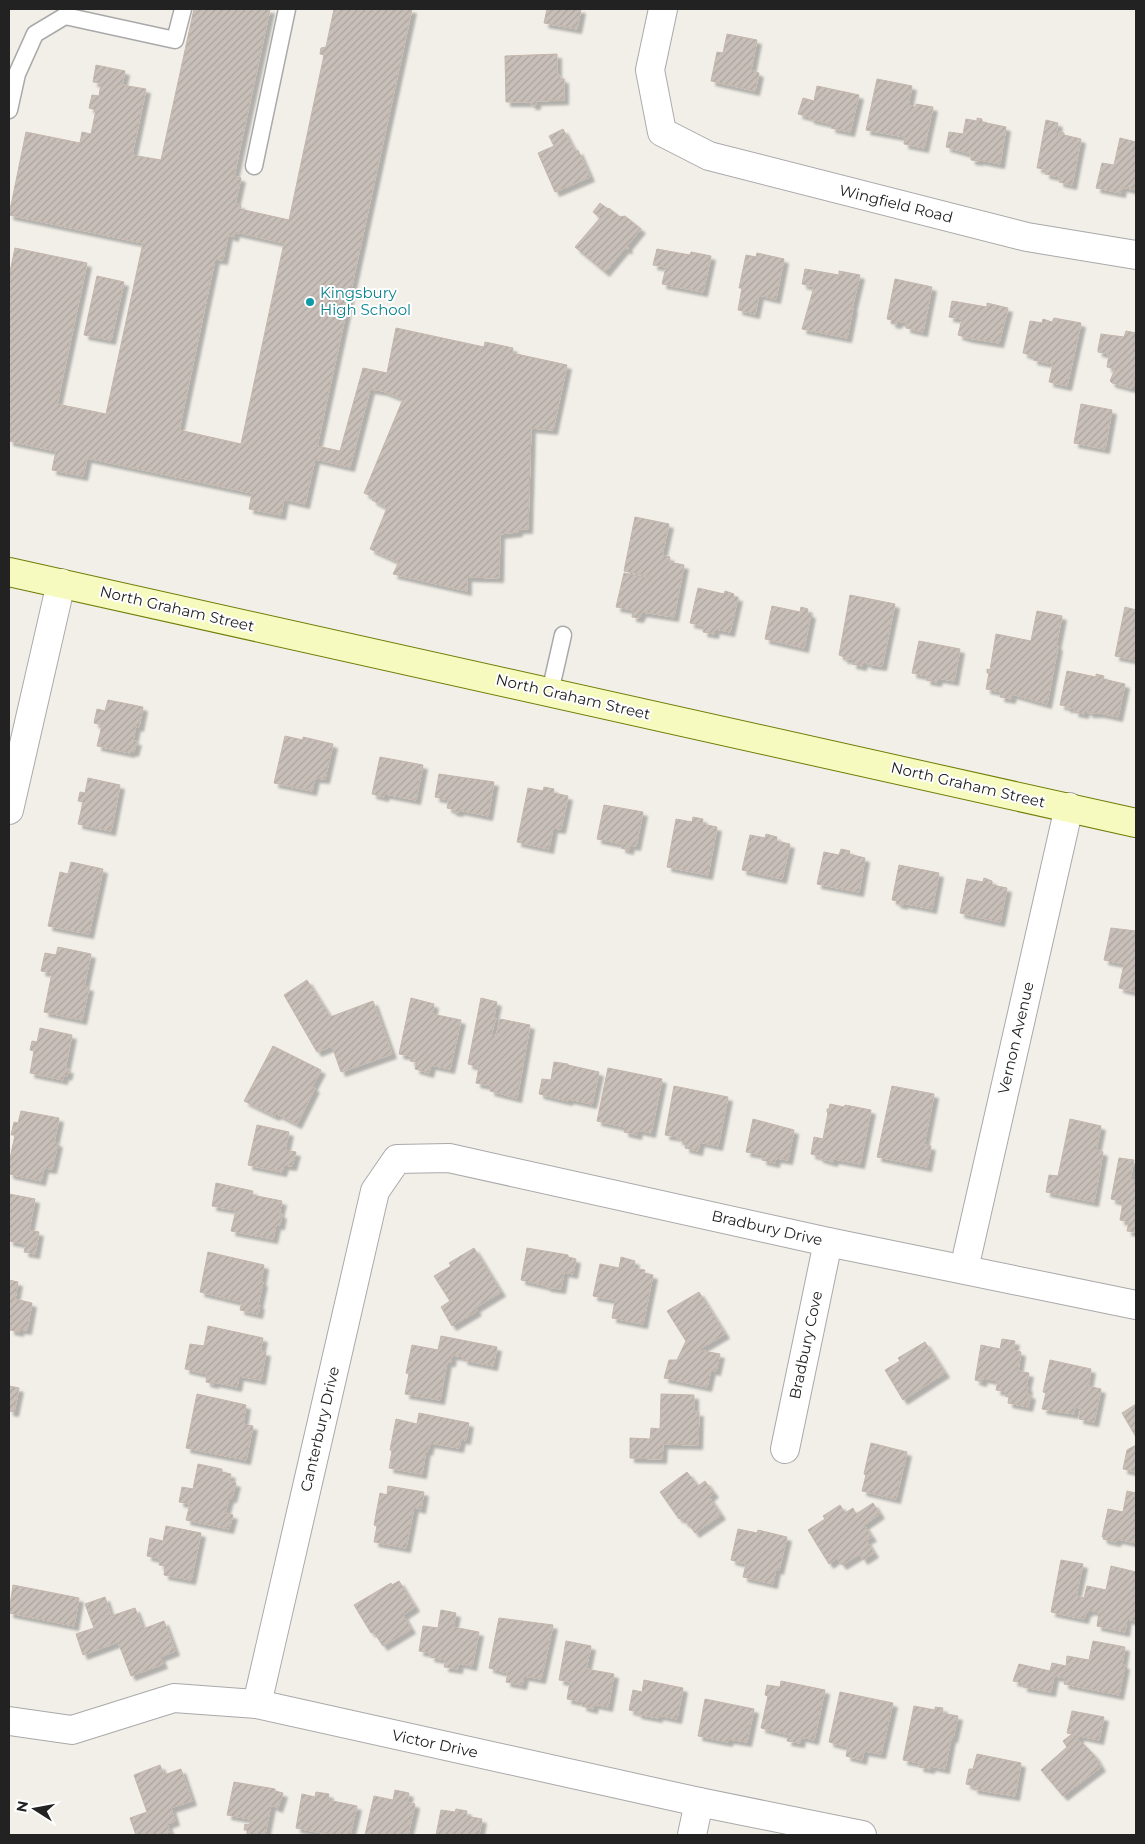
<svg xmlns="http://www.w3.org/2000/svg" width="1145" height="1844" font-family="Montserrat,sans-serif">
	<defs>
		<pattern id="building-hatch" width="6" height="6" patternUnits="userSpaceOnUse" patternTransform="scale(1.25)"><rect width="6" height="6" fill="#c7bfb8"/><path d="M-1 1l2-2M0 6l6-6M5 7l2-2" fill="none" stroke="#aba49e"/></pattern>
		<filter id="shadow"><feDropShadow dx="4.5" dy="4.5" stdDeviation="1" flood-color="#0004"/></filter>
	</defs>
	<rect width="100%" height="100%" fill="#f2efe9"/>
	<g fill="url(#building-hatch)" stroke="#c4b6ab" fill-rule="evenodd" filter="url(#shadow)">
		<path d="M194,9H270L234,176L241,178L235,204L241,205L240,209L289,220L324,55L320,54L321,48L326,47L334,9H412L317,446L340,451L363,368L387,373L396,328L484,347L485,342L513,348L512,353L567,365L553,430L531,428L528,529H518V532L500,534L499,578L467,577V591L393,574L399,562L370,549L387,508L372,500L373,497L364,493L403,399L383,391L370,389L350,467L315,459L305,504L284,499L281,515L249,509L252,493L87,458L83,476L52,470L56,451L9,441V276L15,248L87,263L57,404L106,414L143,243L9,215L26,132L80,143L82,132L91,134L96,110L89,108L92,95L99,96L101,83L93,82L96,65L125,71L122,85L146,89L132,155L161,160ZM235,232L284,243L241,444L179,430L215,259L223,260L228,235L234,237Z"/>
		<path d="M547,9H581L577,29L544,23Z"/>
		<path d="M727,34L757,40L751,70L759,73L755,91L711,81L717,52L723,53Z"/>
		<path d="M557,54V75H560V79H564V100L536,101V105H531V102H506L505,56Z"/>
		<path d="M877,79L912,86L908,106L916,107V104L933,107L924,148L904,144L905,137L866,130Z"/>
		<path d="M817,86L859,95L850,132L831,128L832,124L810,119V117L798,114L803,98L814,101Z"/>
		<path d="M977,118L982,119V122L1006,127L1000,164L980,160L979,161L971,160V154L946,147L949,132L963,134L966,119L977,121Z"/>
		<path d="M1046,120L1058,123L1056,134L1059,135V132L1064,133V135L1081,139L1072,185L1059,182L1060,177L1045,174L1046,169L1037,168Z"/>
		<path d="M563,129L575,152L578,150L590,177L555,192L538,153L554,146L549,136Z"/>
		<path d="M1120,138L1136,142V190L1122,187L1121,193L1096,188L1102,163L1114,165Z"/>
		<path d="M600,203L608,209L609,208L620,217L625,216L641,229L627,246L628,248L627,250L625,248L605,272L575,247L600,218L593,212Z"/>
		<path d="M657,249L690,255L691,252L711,256L703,292L662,284L666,267L653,265Z"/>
		<path d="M757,253L784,259L776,299L759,295L755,314L738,310L742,288H739L746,255L756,257Z"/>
		<path d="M805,269L839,275V271L860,275L852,308H853L847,338L802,329L814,287L802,284Z"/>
		<path d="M97,276L124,282L111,340L84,335Z"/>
		<path d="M895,279L932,287L923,332L906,328L907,323L898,321L897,324L891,323L892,320L887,319Z"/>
		<path d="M952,301L987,307V303L1008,308L999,343L968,338L958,335L962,319L949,317Z"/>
		<path d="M1054,318L1081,323L1067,386L1049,382L1053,364L1033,360L1034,356L1023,353L1030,321L1042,323L1043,319L1052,322Z"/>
		<path d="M1126,331L1136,333V374L1134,373L1133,382H1135L1134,386L1131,388L1112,383L1110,381L1115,369L1107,367L1109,354L1098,352V349L1101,334L1124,337Z"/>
		<path d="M1081,404L1112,410L1105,449L1074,443Z"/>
		<path d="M635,517L669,524L662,555L670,557L669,562L684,565L674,617L642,612L639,618L632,617L633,610L616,607L624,573L649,578L650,576L624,571Z"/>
		<path d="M698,588L724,594L725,591L734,594L733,597H738L730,632L715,629L714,634L703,632L704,626L690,623Z"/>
		<path d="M850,595L895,604L882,666L867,664V662H863L862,666L852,664L853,659H843L844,657L839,655Z"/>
		<path d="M772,606L800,612L801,607L808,609L807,613L811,614L804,648L765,639Z"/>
		<path d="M1125,607L1136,610V660L1115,656Z"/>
		<path d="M1037,611L1062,616L1056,646H1058L1047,704L1012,694L1011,699L1000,697L1001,692L986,689L989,673H987V669L990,670L996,634L1031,641Z"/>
		<path d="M919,641L960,649L954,681L938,678L937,682L926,680L927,676L912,673Z"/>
		<path d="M1067,671L1096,677V674L1104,676L1103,679L1125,684L1118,717L1100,713H1088L1089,711L1085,710L1084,714L1074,712L1075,708H1066V706L1060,705Z"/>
		<path d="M108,700L143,707L139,727L136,726L133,741H137L134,752L131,751L130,753L97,746L102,725L94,723L97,709L105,711Z"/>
		<path d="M285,736L303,740V737L333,744L325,779L315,778L312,791L274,783Z"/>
		<path d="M380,757L423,765L416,800L385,794L384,797L372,794Z"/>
		<path d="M439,774L494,782L488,816L459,810V812L452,811V809L447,808L449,800L435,797Z"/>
		<path d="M88,778L120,785L111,831L78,824L83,802L78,801L80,792L85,793Z"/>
		<path d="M544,787L554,789L553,793L568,796L561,829L553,828L549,849L517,842L528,788L543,791Z"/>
		<path d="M604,805L643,812L636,846L630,845L629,850L621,848L622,844L597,839Z"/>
		<path d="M693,817L703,819L702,824L717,827L708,875L667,867L676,819L692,822Z"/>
		<path d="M766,834L777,837L776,841L790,844L782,879L742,870L750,835L765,838Z"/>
		<path d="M841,849L850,851L849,854L865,858L859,892L817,884L824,852L839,855Z"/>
		<path d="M71,862L103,869L89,934L48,926L60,872L68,874Z"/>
		<path d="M899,865L939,873L932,909L903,903V905L896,903L897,901L892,900Z"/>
		<path d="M984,878L992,881V885L1007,888L1000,922L960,913L967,879L983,882Z"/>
		<path d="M1111,928L1136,931V992L1119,988L1124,964L1104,960Z"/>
		<path d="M58,947L91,954L84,986L89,987L82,1020L44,1012L52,973L41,971L45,953L56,955Z"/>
		<path d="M307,980L330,1017L373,1001L392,1054L341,1072L332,1046L317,1052L284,995Z"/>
		<path d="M411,998L434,1004L432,1014L461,1020L450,1069L431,1065L429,1073L415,1069L417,1062L410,1061L411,1056L399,1054Z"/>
		<path d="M481,998L497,1002L494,1016L496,1018L491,1035L496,1036L500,1019L530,1025L517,1098L490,1091L491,1086L476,1083L479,1067L468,1064Z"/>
		<path d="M40,1028L72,1035L65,1069H69L67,1076L64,1075L63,1080L30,1073L34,1051L30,1050L32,1041L37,1042Z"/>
		<path d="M273,1046L321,1070L312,1087L315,1088L297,1124L277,1114L275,1116L244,1101Z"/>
		<path d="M554,1062L568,1064V1065L599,1072L592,1104L569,1099L568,1101L539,1094L542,1079L551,1080Z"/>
		<path d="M608,1068L662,1079L651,1133L638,1130L637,1135L624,1132L625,1127L597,1121Z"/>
		<path d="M674,1086L728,1097L718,1146L700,1142L698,1151L685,1148L686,1142L678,1140L679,1137L665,1135Z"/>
		<path d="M892,1086L934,1094L924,1145L931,1146L927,1167L877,1157Z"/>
		<path d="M830,1104L844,1107L845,1105L871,1110L860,1164L834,1159L833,1162L819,1158V1156L811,1154L814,1137L823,1139L828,1113L827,1112V1109H829Z"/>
		<path d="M21,1111L59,1118L54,1142L58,1143L52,1169L44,1168L41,1181L9,1174V1163L15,1135H11L14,1122L18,1123Z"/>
		<path d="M753,1119L794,1130L788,1160L776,1158L775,1163L762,1160L763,1155L746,1152Z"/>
		<path d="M1070,1119L1101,1126L1096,1150L1103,1152L1094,1202L1046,1192L1049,1175L1058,1176Z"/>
		<path d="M257,1125L289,1132L285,1150L296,1152L292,1166L284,1165L282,1172L248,1165Z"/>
		<path d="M1119,1158L1134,1160L1130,1180L1136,1181V1232L1127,1231L1129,1222L1120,1220L1123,1202L1111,1199Z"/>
		<path d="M216,1183L253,1191L252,1195L282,1201L279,1214H282L280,1225H276L273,1239L231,1231L236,1210L212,1206Z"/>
		<path d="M9,1194L35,1199L29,1230L39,1232L35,1254L24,1252L26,1244L9,1241Z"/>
		<path d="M474,1248L501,1292L475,1308L477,1311L452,1326L441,1307L450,1301L434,1276L451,1266L449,1263Z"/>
		<path d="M527,1248L568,1255V1257L576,1259L573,1274L564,1272L561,1289L546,1287L547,1286L521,1280Z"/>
		<path d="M208,1252L264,1265L261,1282H263L258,1305H260L258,1314L240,1310L242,1302L200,1292Z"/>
		<path d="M621,1257L635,1261L633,1268L645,1270L644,1273L653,1275L643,1324L612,1318L615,1300L593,1296L600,1264L619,1268Z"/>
		<path d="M9,1280L18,1282L15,1299L32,1303L27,1330L19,1329V1332L10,1330L11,1326H9Z"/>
		<path d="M699,1292L725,1334L698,1350L720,1354L716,1371L711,1370L707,1387L664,1378L669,1360H677L686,1341L667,1311Z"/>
		<path d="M208,1326L263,1338L260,1351L266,1352L261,1380L239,1376L237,1387L214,1382V1384L206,1382L207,1374L185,1369L190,1344L204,1346Z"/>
		<path d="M441,1336L497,1347L493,1366L463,1360L464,1357L452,1355L451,1362H447L440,1400L405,1394L409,1374L406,1373L412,1345L438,1350Z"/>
		<path d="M1002,1339L1015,1341L1013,1350L1021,1352L1018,1371L1029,1373L1026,1387H1028L1027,1394L1031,1395L1028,1407L1008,1403L1009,1397L1005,1396L1006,1392L996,1390L998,1381L983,1378L982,1382L975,1380L981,1345L1000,1349Z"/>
		<path d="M925,1342L945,1373L903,1400L885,1370L900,1361L898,1358Z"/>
		<path d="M1050,1360L1091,1369L1088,1386L1101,1389L1094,1422L1079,1419L1081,1408L1075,1407L1074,1414L1042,1409L1046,1393L1043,1392Z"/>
		<path d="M9,1386L19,1388L14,1412L9,1411Z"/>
		<path d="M197,1394L246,1405L243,1424L253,1426L246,1460L186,1448Z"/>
		<path d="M661,1394L694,1395V1412H699L698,1445L663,1444L662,1459L630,1458V1438L650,1439L651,1428L660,1429Z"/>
		<path d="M1136,1404V1437L1122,1413Z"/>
		<path d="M419,1413L469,1423L466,1440L461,1439L459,1448L430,1443L428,1451L426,1450L422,1474L389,1468L392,1451L390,1450L396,1419L417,1424Z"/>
		<path d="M871,1443L907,1452L896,1499L862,1491L866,1475L864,1474Z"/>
		<path d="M1136,1445V1472L1123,1469L1127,1450Z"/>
		<path d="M198,1464L222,1469V1472L231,1474L229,1481L236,1483L232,1498H229L225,1513L233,1515L229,1529L186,1520L190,1504L179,1502L182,1487L193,1489Z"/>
		<path d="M687,1472L698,1486L705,1481L714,1493L709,1497L721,1515L695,1533L687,1522L685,1523L681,1517L679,1519L660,1492Z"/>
		<path d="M388,1486L424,1492L421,1509L414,1507L406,1548L374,1542L377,1526L374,1525L380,1493L387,1495Z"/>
		<path d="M1127,1491L1136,1493V1543L1118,1539L1116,1542L1103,1539L1104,1537H1102L1108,1509L1123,1512Z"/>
		<path d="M873,1503L880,1514L864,1525L872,1537L866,1540L874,1553L863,1560L860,1554L842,1565L837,1558L829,1564L808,1530L825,1519L823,1516L840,1505L845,1513L853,1508L856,1514Z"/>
		<path d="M166,1526L201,1533L191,1580L164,1575L165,1566L159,1565L160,1559L147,1556L150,1538L163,1541Z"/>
		<path d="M738,1529L757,1533L758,1530L787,1537L779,1570L776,1569L773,1584L743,1577L746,1564L731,1560Z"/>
		<path d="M1061,1560L1083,1564L1076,1596L1084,1598L1087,1586L1106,1590L1111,1566L1136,1572V1621L1127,1619L1125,1632L1097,1626L1099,1612L1089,1610L1088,1612H1086L1084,1619L1051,1612Z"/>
		<path d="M399,1581L415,1607L403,1615L411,1629L383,1646L373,1631L371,1633L354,1605L391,1583L392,1585Z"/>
		<path d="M13,1585L79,1598L74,1626L9,1613Z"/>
		<path d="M105,1597L111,1616L135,1608L143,1629L164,1621L175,1651L160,1657L163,1664L131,1676L118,1642L83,1655L76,1634L94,1628L85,1604Z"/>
		<path d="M441,1610L456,1613L453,1627L479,1632L472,1666L459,1663L458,1669L444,1667L446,1660L430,1657L431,1653L419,1651L423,1626L438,1628Z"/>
		<path d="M499,1618L553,1625L541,1679L524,1676L522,1685L506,1682L508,1673L489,1668Z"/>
		<path d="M566,1641L591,1646L586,1669L614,1674L608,1707L594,1704L593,1709L582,1706L583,1702L567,1699L570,1682L559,1680Z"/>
		<path d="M1093,1641L1125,1647L1122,1664L1125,1665L1119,1695L1064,1684L1065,1678L1054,1676L1051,1692L1023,1687V1683L1013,1681L1019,1664L1050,1671L1052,1663L1066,1666L1067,1656L1089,1660Z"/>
		<path d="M644,1680L683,1688L677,1719L658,1715V1718L637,1714L638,1712L629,1710L633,1690L642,1692Z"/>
		<path d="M781,1681L825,1690L814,1740L801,1737L800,1743L787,1741L789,1735L761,1728L768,1696L765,1695L767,1685L780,1687Z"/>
		<path d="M840,1692L893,1703L881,1754L864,1751L862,1760L846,1756L848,1747L829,1742Z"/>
		<path d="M705,1699L754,1709L747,1742L729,1739L728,1742L698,1736Z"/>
		<path d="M914,1706L935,1710V1707L943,1708L942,1713L958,1716L953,1738H951L945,1769L931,1766L930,1769L919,1767L920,1763L903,1760Z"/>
		<path d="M1072,1711L1104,1717L1099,1740L1080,1736L1078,1739L1094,1755L1101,1767L1063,1796L1041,1770L1067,1747L1063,1741L1072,1734L1067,1733Z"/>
		<path d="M977,1754L1021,1763L1015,1796L973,1789L974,1786L966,1784L969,1769H973Z"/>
		<path d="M160,1765L164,1775L181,1769L192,1801L171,1808L175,1821L167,1824L171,1835H136L130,1818L147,1812L134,1775Z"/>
		<path d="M234,1782L275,1789V1791L283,1793L278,1808L271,1805L265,1835L247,1834V1830H244L245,1824L249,1825L250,1819L227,1815Z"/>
		<path d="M395,1790L409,1793L407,1802L415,1804L408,1835H365L374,1796L393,1800Z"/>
		<path d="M316,1792L329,1794L328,1800L357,1806L350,1835H333L296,1828L302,1794L315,1797Z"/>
		<path d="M456,1809L467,1811L466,1816L482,1819L479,1835H436L441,1810L455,1812Z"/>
	</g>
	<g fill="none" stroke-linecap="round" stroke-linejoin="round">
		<defs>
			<g id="lane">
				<path d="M9,110L17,74L35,34L65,16L175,40L183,9"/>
				<path d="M254,166L287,9"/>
				<path d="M550,692L563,635"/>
			</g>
			<g id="street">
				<path d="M663,9L650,70L662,132L709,156L1027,237L1136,255"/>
				<path d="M9,810L61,583"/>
				<path d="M964,1269L1069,807"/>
				<path d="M785,1449L828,1242"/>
				<path d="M257,1704L375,1191L397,1159L449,1158L828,1242L1136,1305"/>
				<path d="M9,1721L72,1730L174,1698L257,1704L699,1802L862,1835"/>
				<path d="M692,1835L699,1802"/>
			</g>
			<path id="secondary" d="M9,572L1136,823"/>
		</defs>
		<use href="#lane" stroke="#a9a9a9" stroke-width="19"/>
		<use href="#street" stroke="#a9a9a9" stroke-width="30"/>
		<use href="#secondary" stroke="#707d05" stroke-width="30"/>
		<use href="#lane" stroke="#fff" stroke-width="16"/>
		<use href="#street" stroke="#fff" stroke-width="28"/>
		<use href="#secondary" stroke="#f7fabf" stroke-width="28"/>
	</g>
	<circle fill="#0f9aa8" stroke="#fff" stroke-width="2" cx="310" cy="302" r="5"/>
	<g text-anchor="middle" stroke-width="4" stroke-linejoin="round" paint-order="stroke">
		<g font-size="15" fill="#222" stroke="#fff">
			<text transform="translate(896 204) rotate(14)" y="5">Wingfield Road</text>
			<text transform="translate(177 609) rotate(13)" y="5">North Graham Street</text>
			<text transform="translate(573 697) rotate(13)" y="5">North Graham Street</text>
			<text transform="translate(968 785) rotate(13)" y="5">North Graham Street</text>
			<text transform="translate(1016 1038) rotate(-77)" y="5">Vernon Avenue</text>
			<text transform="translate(767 1228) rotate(13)" y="5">Bradbury Drive</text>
			<text transform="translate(806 1345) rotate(-78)" y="5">Bradbury Cove</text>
			<text transform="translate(320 1429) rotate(-77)" y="5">Canterbury Drive</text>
			<text transform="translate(435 1744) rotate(12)" y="5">Victor Drive</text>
		</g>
		<g font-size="15" fill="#0d838f" stroke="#fff" text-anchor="start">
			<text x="320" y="298">Kingsbury<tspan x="320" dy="17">High School</tspan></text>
		</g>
	</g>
	<rect width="1145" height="1844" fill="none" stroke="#222222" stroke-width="20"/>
	<g transform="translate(35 1809) rotate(281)" stroke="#ffffff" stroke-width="4" paint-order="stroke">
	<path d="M0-4L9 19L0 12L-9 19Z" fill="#222222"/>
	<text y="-8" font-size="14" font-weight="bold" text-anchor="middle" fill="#222222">N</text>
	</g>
</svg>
